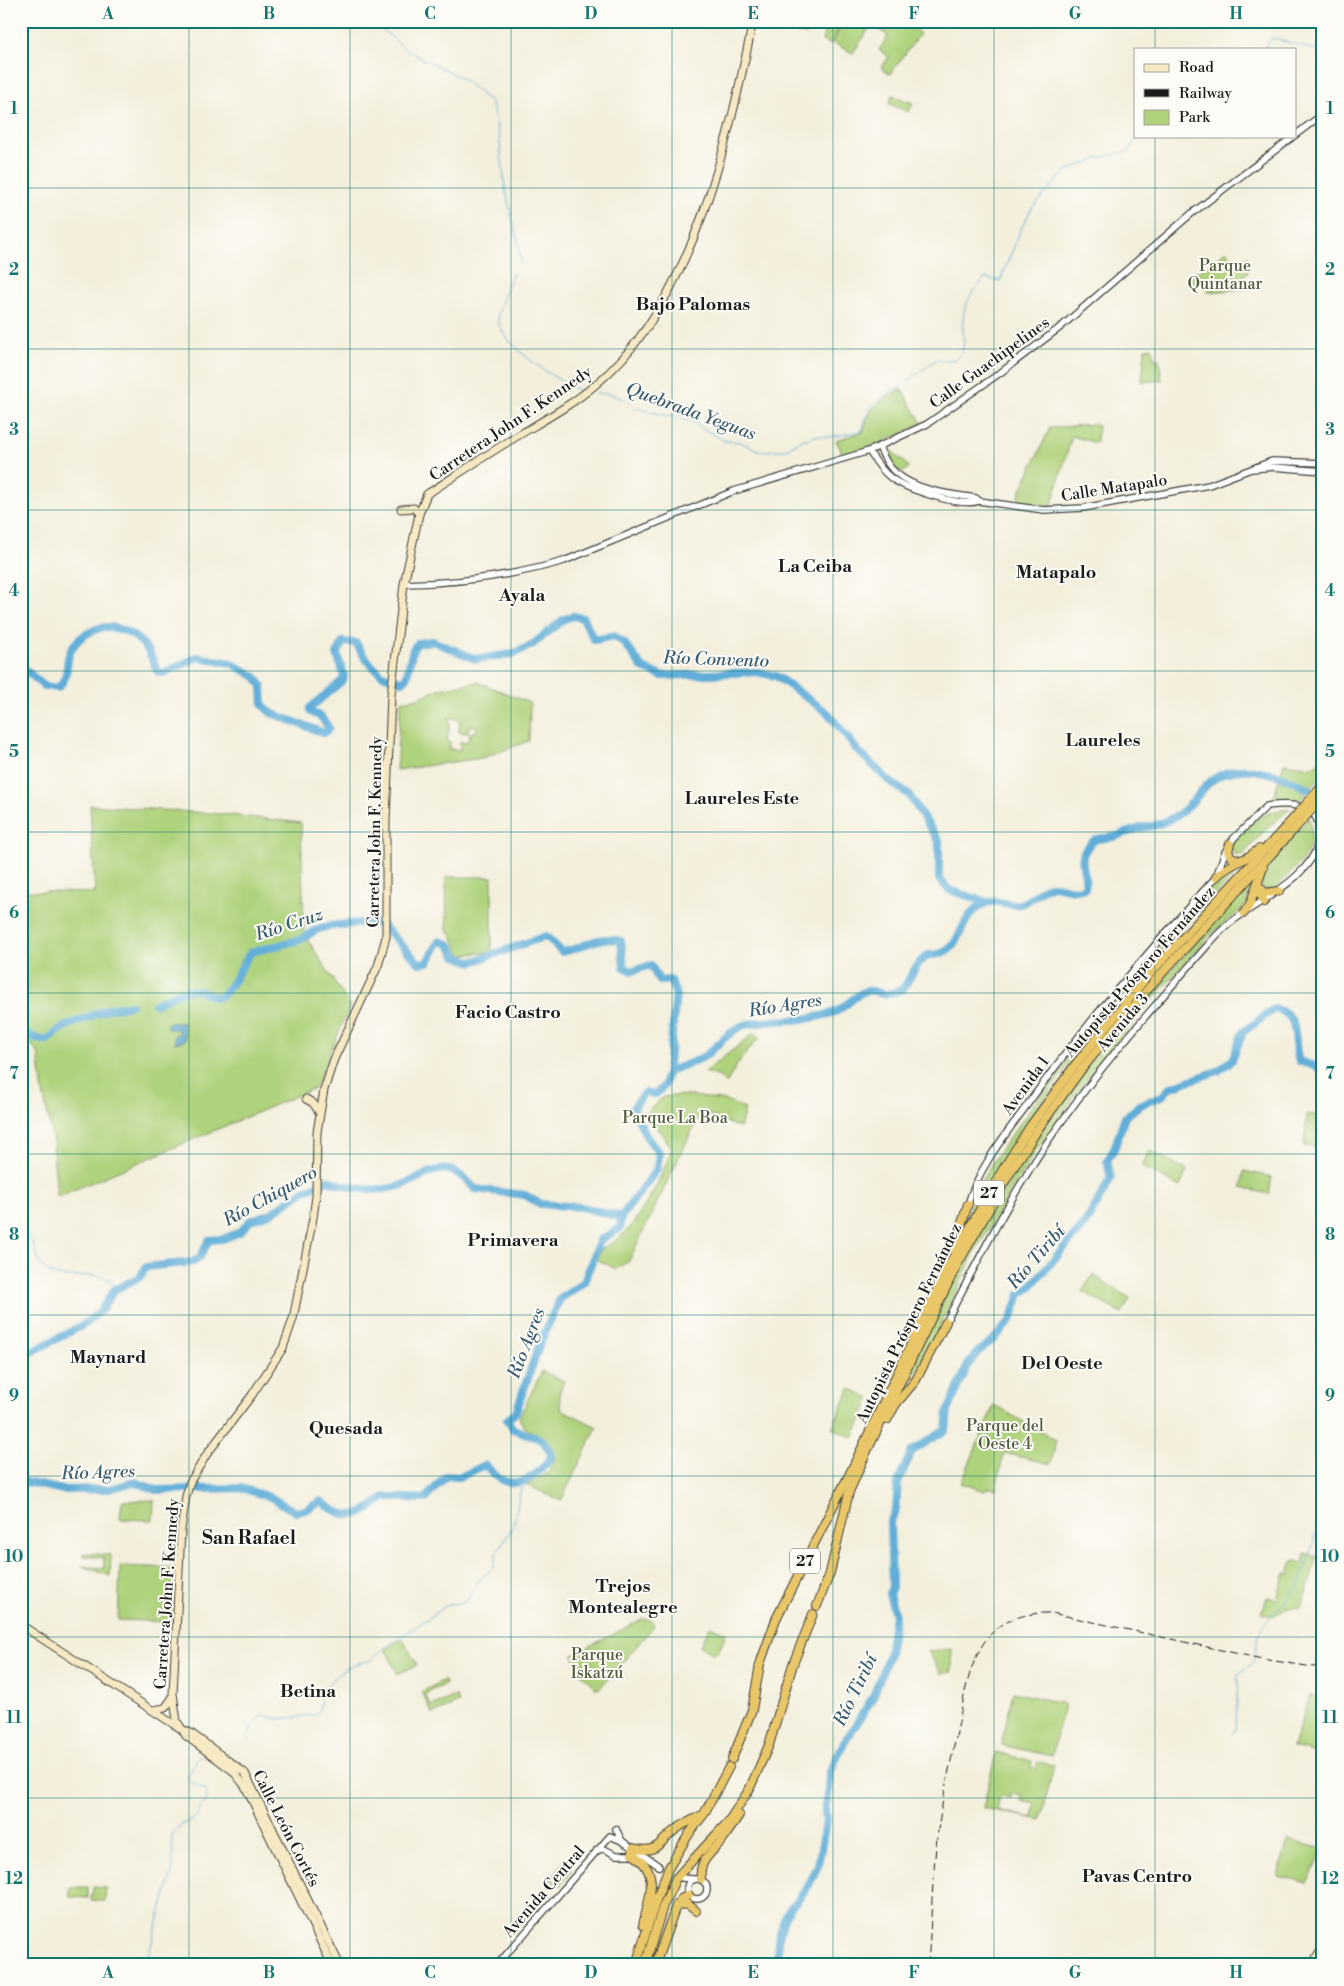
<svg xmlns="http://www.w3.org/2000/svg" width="1344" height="1986" font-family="'Libre Bodoni',serif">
	<rect width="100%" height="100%" fill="#fdfcf7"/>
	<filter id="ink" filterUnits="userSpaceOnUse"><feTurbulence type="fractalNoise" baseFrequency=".02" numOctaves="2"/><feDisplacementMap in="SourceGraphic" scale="10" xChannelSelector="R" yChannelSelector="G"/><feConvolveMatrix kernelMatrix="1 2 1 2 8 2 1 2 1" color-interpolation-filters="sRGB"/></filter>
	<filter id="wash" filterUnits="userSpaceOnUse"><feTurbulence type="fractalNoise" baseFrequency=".0096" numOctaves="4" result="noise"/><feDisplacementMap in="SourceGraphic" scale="20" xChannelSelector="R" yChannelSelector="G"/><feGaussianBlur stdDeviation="1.12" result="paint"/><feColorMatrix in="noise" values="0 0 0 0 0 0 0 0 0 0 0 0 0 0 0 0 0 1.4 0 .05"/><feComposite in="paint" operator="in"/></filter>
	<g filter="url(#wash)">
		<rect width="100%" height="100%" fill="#f3efdc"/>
		<g fill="#afd27b" stroke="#66774c" fill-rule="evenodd">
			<path d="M759,21H810L807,35L759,24Z"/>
			<path d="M827,21H842L831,44L822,41Z"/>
			<path d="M843,21H906L920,34L890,74L881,68L889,57L879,50L888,36L872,24L853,53L833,43Z"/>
			<path d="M892,95L913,103L909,112L889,104Z"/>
			<path d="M1227,251L1232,259L1248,257V273L1244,275L1242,281L1246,289L1206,292L1212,286L1210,281L1203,278L1194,283L1189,278Z"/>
			<path d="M1152,347L1154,359H1159L1162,380L1142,382L1145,348Z"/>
			<path d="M901,389L922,423L905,432L844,457L836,440L863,432C871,403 876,404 901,389Z"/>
			<path d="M1092,424L1098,426L1096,443L1072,436L1051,507L1018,502L1020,492L1050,428Z"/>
			<path d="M892,451L909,467L903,473L892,466L885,455Z"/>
			<path d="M478,682L530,703L529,741L482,758L396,770L401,701L418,698L439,689ZM448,717L460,720L459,732L468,733L469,726H477L476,732H471L467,742H460V750L449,749L450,742L447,741L450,723Z"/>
			<path d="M1323,761V774L1298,802L1280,803L1273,799L1284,763L1312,767Z"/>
			<path d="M90,805L223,814L301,823L304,934L350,1006L315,1088L57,1197L52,1136L43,1093L38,1052L21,1034V891L95,893Z"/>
			<path d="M1290,809L1263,832L1243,855L1234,854L1231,848C1242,824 1265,810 1290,809Z"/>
			<path d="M1309,817C1319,855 1297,863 1275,890L1263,889L1260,878Z"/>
			<path d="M1246,863C1201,912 1151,958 1110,1011C1057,1078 1007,1150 965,1225C973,1185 1000,1151 1023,1119C1082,1036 1148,960 1215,884L1236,867Z"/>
			<path d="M446,877H492V952L462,955C455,947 454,936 447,930Z"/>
			<path d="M1254,880L1245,906L1211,934L1147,1006L1093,1071L1036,1150L975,1252L927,1353L912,1379L903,1389V1382L968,1248L1038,1135L1092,1060L1249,882Z"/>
			<path d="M754,1033L759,1038L738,1063L726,1084L720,1077L705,1072Z"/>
			<path d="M687,1095L726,1101L745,1109L740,1128L701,1112L629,1261L616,1269L596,1259L602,1248C634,1238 661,1179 672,1148L646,1113L663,1097Z"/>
			<path d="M1307,1114L1323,1116V1149L1304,1146Z"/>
			<path d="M1149,1150L1187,1170L1180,1187L1142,1167Z"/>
			<path d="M1244,1171L1272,1177L1269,1194L1241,1188Z"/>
			<path d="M1093,1275L1130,1298L1122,1314L1082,1291Z"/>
			<path d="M542,1371L564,1381L559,1394L561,1409L597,1427L561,1501L527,1485L548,1473L556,1456L547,1441L524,1427L519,1418Z"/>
			<path d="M850,1388L871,1398L853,1438L832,1428Z"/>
			<path d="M994,1405L1056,1440L1051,1464L1004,1453L996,1489L988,1488L984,1491L961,1483Z"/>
			<path d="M154,1500L153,1520L120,1519L122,1501Z"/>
			<path d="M84,1553L111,1555L110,1576L82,1566L104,1568V1558L84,1556Z"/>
			<path d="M1305,1553L1318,1557L1301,1608C1291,1606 1282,1609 1274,1617L1262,1613L1267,1597L1277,1599L1285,1573L1289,1575L1293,1560L1303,1563Z"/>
			<path d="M120,1566L173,1568L171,1622L118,1620Z"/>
			<path d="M642,1619L652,1620L654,1626L600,1688H595L579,1671L573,1655Z"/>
			<path d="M710,1626L726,1633L719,1650L714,1654L700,1646Z"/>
			<path d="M403,1639L417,1665L398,1674L385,1649Z"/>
			<path d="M952,1649V1672L941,1674L928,1651Z"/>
			<path d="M444,1680L446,1684L425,1694L431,1706L456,1696L459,1703L433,1714L421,1692Z"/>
			<path d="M1013,1692L1064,1704L1052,1756L1001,1745Z"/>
			<path d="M1310,1695L1323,1698V1732L1316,1753L1293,1747Z"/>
			<path d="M996,1752L1032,1761L1031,1767L1036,1769L1038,1762L1054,1765L1041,1820L983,1808ZM1012,1793L1022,1795L1021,1801L1035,1804L1032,1818L997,1810L1000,1796L1011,1798Z"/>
			<path d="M1288,1840L1323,1849L1308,1884L1278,1876Z"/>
			<path d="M564,1862L572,1870L560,1886L550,1880Z"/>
			<path d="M70,1887H88V1898L70,1897Z"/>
			<path d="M93,1887L106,1888L105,1901L91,1900Z"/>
		</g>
		<path fill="#5fadd8" stroke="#3e647a" d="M167,1023H183L185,1040L175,1043V1035H179V1029H168Z"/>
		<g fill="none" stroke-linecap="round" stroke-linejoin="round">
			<g stroke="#5fadd8" stroke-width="1">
				<path d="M372,21L408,51L463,79L491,102L499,135L505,188L518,242L521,260L519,263"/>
				<path d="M1264,49L1272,38L1323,52"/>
				<path d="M513,273C509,285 499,306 498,317C496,342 561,384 581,391"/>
				<path d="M908,381L936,360H954L959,357C968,344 961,332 963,319C964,301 974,291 985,278L1000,281L1022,227L1032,208L1066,171L1100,158L1129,151L1135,141L1142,136"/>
				<path d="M594,393L610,394L623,399L635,408L690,421L725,441L740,442L760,451L785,450L802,440L817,436L830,437L862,431C869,402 876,401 901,386"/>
				<path d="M21,1232C40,1239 31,1264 52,1274C75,1284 99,1263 117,1288"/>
				<path d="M1232,1733L1236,1730L1238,1674L1250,1666L1254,1660L1258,1637L1263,1625L1299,1586L1314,1542V1535L1323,1528"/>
				<path d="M248,1740C248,1730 254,1721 262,1715L278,1719L315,1715L320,1710L321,1692L339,1673L354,1664L372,1660L382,1650L449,1604L464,1603L468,1599L479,1580L494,1567L496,1554L513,1527L521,1488L533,1478"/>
				<path d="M148,1965L149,1953L173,1869L172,1837L178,1827L197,1817L201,1806L206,1802V1790L191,1783L187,1778L196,1761L204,1752"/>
			</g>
			<g stroke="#5fadd8" stroke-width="8">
				<path d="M21,666L44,686L58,688C71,674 64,667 70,652C75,641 82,636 92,631C113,621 137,633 149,652C153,659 154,666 159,673H164L197,657L231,663L256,677L262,686L263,705L271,713L324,733L329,728L321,717L311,712L310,708L343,680L344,675L337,654L343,642L356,643C363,656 376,674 390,678"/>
				<path d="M398,680L403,682L406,679L413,649L418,643L432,641L476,659L513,654L532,645L564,619L573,616L583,618L594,640L614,636L624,643L643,668L662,676L757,672L776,676L828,713L857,750L889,781L909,795L939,841V879L949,890L987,902"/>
				<path d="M155,1004C168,998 182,988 196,990C203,990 212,999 219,997C229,994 243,962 251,952L300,940L316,930L329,926L372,922L382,925L419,963L428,962L439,941L449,944L456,956L472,962L546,936L562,952C586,948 595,934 621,941L624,967L632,971L651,965L659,981L670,980L676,994L668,1071"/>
				<path d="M21,1031L40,1040H47L64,1027L108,1009L131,1005"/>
				<path d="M21,1354H28L85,1324L101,1310L114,1290L140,1277L146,1267L193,1262L200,1257L209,1240L223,1239L240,1232L251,1220L270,1214L302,1192L327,1180C349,1188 373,1193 396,1187C430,1177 443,1152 475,1189L525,1195L540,1204L581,1207L621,1217"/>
				<path d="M21,1481L63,1490L109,1489L135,1482L157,1490L241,1488L270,1497L296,1512L305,1510L321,1501C348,1523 361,1517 385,1497L425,1499L446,1476L460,1477L485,1465C489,1469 494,1475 500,1479C521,1491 541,1472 552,1456L543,1440L513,1429L507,1420L516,1412L540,1343L560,1299L584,1282L600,1240L620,1228L621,1217L657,1169L659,1153L646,1136L633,1108L644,1093L656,1094L664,1086L668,1071C680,1067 695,1063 706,1055C719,1045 733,1026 749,1024C777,1019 808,1022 835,1012C847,1007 855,994 866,991C874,989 878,994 885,994C891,994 897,991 903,989L918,964L928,955C963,956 956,921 980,906C996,896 1006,907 1020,904C1033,902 1041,885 1052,886C1065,886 1071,893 1085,888C1088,875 1078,862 1085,851C1097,832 1103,841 1117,836C1127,833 1137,828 1146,827C1152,826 1156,826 1161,823C1167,821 1180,814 1184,810C1194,802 1201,790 1210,782C1241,756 1292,777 1321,797"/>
				<path d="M777,1965L778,1940L785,1915L809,1885L818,1865L826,1821L825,1810L829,1790L830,1772L841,1748L873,1697L889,1654L895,1615L889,1594L892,1587L890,1523L896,1509L898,1482L912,1451L946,1430L948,1411L968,1365L978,1352L993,1340L1011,1320L1020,1294L1029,1288L1085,1224L1111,1178L1107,1161L1114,1149L1125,1117L1140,1105L1162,1096L1171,1087L1218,1071L1232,1060L1243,1032L1274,1009C1303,1013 1292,1044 1299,1061L1323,1069"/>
			</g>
		</g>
	</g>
	<g filter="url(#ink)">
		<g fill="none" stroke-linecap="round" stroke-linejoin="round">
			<defs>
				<g id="tertiary">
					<path d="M879,447C883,456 888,467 896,473C917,491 950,494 976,498L979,501L1044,510L1083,508L1209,485L1272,461L1323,463"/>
					<path d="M869,451C875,461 882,471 891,478C906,489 962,508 979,501"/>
					<path d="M1252,469L1273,467L1323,471"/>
					<path d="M404,584C457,583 513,576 564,561L734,491L869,451L927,424L1000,373L1062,326L1191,214L1323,114"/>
					<path d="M946,1322C977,1262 1008,1201 1046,1144C1094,1073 1150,1011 1206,947C1213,939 1221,930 1230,923C1256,902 1310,879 1318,843C1326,805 1295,802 1267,806L1234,838L1225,852L1216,877C1150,949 1087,1022 1030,1101C1007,1133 979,1166 968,1204"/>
					<path d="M616,1829L622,1841"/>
					<path d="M597,1850L604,1849L616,1855H635"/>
					<path d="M682,1878L693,1879"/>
					<circle cx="697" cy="1889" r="10"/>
					<path d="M497,1965L610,1836L622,1841L659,1866"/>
				</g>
				<g id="secondary">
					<path d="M401,509L414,508L419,514"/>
					<path d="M306,1099L313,1103L319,1112"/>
					<path d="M21,1625L181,1729L191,1733L245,1773L340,1965"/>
					<path d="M153,1710L165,1708L173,1697"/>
					<path d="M332,1965L245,1786L233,1771L186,1736L177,1721L173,1694L181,1530L186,1496L190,1482L207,1454L252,1395L283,1348L293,1319L313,1218L316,1196L317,1132L324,1090L334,1059L378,966L386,937V822L391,695L404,584L419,514L427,494C454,477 480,459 506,443C536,424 568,408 595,385C692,306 729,139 753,21"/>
					<path d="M1312,1965L1323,1947"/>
				</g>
				<g id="trunk">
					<path d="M1230,844L1228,851L1231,857L1240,860"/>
					<path d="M1216,877C1229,863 1246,861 1259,849"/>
					<path d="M1257,884L1265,893L1279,891"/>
					<path d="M1258,889L1264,902"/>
					<path d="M1244,913L1250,904L1263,868"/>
					<path d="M954,1248L968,1204"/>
					<path d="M887,1420L896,1404L916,1380L946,1322"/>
					<path d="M817,1606L830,1573L849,1492L868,1449L956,1267L1008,1176L1038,1129L1081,1070L1153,983L1297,826"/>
					<path d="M732,1759L752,1710L760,1664L776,1619L851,1471L948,1266L1002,1171L1031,1125L1075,1065L1146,978L1293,819"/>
					<path d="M633,1848C660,1855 659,1840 678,1828C685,1823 693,1820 700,1816"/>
					<path d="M632,1854C662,1872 649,1897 643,1925"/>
					<path d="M701,1879C698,1860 713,1852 723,1839C729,1831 734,1823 739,1815"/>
					<path d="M676,1906L687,1904L696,1911"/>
					<path d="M636,1965L655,1903L668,1869L689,1834L704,1814L729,1767"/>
					<path d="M645,1965L663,1906L676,1878L728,1822L749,1790L769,1745L793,1664L813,1614"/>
					<path d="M655,1965L676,1906L681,1899L689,1895"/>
				</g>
			</defs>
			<use href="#tertiary" stroke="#3c3c39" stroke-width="8"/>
			<use href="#secondary" stroke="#3c3c39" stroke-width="9"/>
			<use href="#trunk" stroke="#3c3c39" stroke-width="10"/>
			<use href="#tertiary" stroke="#fff" stroke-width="5.5"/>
			<use href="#secondary" stroke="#f6e9c3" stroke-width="7"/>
			<use href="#trunk" stroke="#e9c769" stroke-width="8"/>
			<path stroke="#1c1c1c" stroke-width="1" stroke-dasharray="8 4" stroke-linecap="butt" d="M928,1965C931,1926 932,1886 936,1847C940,1807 950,1767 958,1727C964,1697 968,1666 985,1641C1001,1619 1027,1612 1052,1613L1262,1659L1313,1667L1323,1665"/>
			<defs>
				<g id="trunk-bridge">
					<path d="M1293,819L1323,785"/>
					<path d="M1297,826L1323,797"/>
				</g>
			</defs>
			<use href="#trunk-bridge" stroke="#3c3c39" stroke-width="10" stroke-linecap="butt"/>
			<use href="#trunk-bridge" stroke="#e9c769" stroke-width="8"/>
		</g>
	</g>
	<path fill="none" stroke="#0f766e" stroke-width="1" stroke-opacity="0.55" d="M189,21V1965M350,21V1965M511,21V1965M672,21V1965M833,21V1965M994,21V1965M1155,21V49M1155,136V1965M21,188H1323M21,349H1323M21,510H1323M21,671H1323M21,832H1323M21,993H1323M21,1154H1323M21,1315H1323M21,1476H1323M21,1637H1323M21,1798H1323"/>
	<g text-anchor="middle" stroke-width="4" stroke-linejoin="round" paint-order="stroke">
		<g fill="#fdfcf7" stroke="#605f5e" stroke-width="1">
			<rect x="974" y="1180.5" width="30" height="25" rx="4"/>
			<rect x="790" y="1548.5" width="30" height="25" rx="4"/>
		</g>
		<g font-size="15" font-weight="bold" fill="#1c1c1c">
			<text x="989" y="1198">27</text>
			<text x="805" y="1566">27</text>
		</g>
		<g font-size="16" fill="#4f5c3d" stroke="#fdfcf7">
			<text x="1225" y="271">Parque<tspan x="1225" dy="18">Quintanar</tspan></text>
			<text x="675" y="1123">Parque La Boa</text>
			<text x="1005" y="1431">Parque del<tspan x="1005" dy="18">Oeste 4</tspan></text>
			<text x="597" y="1660">Parque<tspan x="597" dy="18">Iskatzú</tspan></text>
		</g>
		<g font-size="16" fill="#1c1c1c" stroke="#fdfcf7">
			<text transform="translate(989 362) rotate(-36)" y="6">Calle Guachipelines</text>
			<text transform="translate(510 423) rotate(-34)" y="6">Carretera John F. Kennedy</text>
			<text transform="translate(1114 487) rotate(-9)" y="6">Calle Matapalo</text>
			<text transform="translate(374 832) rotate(-89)" y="6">Carretera John F. Kennedy</text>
			<text transform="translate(1139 971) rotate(-49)" y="6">Autopista Próspero Fernández</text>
			<text transform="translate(1122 1022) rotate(-50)" y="6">Avenida 3</text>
			<text transform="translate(1025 1085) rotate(-54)" y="6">Avenida 1</text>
			<text transform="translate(908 1323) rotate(-64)" y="6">Autopista Próspero Fernández</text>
			<text transform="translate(166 1594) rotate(-86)" y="6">Carretera John F. Kennedy</text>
			<text transform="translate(287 1828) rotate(63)" y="6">Calle León Cortés</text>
			<text transform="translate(543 1891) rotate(-49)" y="6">Avenida Central</text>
		</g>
		<g font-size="18" font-weight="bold" fill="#1c1c1c" stroke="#fdfcf7">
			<text x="693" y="310">Bajo Palomas</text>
			<text x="815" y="572">La Ceiba</text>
			<text x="1056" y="578">Matapalo</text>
			<text x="522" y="601">Ayala</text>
			<text x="1103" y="746">Laureles</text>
			<text x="742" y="804">Laureles Este</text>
			<text x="508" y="1018">Facio Castro</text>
			<text x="513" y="1246">Primavera</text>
			<text x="108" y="1363">Maynard</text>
			<text x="1062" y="1369">Del Oeste</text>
			<text x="346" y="1434">Quesada</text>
			<text x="623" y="1592">Trejos<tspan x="623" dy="21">Montealegre</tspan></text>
			<text x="308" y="1697">Betina</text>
			<text x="1137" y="1882">Pavas Centro</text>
		</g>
		<g font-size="18" font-style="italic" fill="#3a5d71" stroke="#fdfcf7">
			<text transform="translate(691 411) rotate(20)" y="6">Quebrada Yeguas</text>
			<text transform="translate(716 659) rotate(2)" y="6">Río Convento</text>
			<text transform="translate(289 924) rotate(-18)" y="6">Río Cruz</text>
			<text transform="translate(785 1005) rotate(-9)" y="6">Río Agres</text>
			<text transform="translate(270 1196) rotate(-29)" y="6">Río Chiquero</text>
			<text transform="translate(1036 1257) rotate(-49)" y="6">Río Tiribí</text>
			<text transform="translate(526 1343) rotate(-69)" y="6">Río Agres</text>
			<text transform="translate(98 1472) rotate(-2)" y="6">Río Agres</text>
			<text transform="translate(855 1690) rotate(-64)" y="6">Río Tiribí</text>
		</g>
		<g font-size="19" font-weight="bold" fill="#1c1c1c" stroke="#fdfcf7">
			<text x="249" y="1544">San Rafael</text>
		</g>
	</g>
	<rect width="1344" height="1986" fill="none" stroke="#fdfcf7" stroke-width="55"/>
	<rect x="1134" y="48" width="162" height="90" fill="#fdfcf7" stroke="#a3a29f"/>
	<rect x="1144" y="64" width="25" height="8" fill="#f6e9c3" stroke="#a3a29f"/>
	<text x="1179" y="72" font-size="15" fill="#1c1c1c">Road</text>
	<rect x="1144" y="89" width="25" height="8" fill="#1c1c1c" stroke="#a3a29f"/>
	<text x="1179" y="98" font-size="15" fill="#1c1c1c">Railway</text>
	<rect x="1144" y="110" width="25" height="15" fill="#afd27b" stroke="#a3a29f"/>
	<text x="1179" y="122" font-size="15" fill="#1c1c1c">Park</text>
	<rect x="28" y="28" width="1288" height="1930" fill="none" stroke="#0f766e" stroke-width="2"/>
	<g font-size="16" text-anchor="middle" font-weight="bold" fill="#0f766e">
		<text x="108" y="19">A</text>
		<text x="269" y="19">B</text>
		<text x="430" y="19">C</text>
		<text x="591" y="19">D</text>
		<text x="753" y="19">E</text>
		<text x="914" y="19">F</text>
		<text x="1075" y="19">G</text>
		<text x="1236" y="19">H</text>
		<text x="14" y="114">1</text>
		<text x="1330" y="114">1</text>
		<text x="14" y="275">2</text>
		<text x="1330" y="275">2</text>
		<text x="14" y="435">3</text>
		<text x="1330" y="435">3</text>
		<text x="14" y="596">4</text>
		<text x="1330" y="596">4</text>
		<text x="14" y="757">5</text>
		<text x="1330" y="757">5</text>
		<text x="14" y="918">6</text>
		<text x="1330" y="918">6</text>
		<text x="14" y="1079">7</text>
		<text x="1330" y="1079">7</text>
		<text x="14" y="1240">8</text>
		<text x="1330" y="1240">8</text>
		<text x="14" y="1401">9</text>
		<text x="1330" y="1401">9</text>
		<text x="14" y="1562">10</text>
		<text x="1330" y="1562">10</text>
		<text x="14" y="1723">11</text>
		<text x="1330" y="1723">11</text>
		<text x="14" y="1884">12</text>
		<text x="1330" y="1884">12</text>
		<text x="108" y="1978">A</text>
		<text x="269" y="1978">B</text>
		<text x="430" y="1978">C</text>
		<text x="591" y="1978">D</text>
		<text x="753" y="1978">E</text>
		<text x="914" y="1978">F</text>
		<text x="1075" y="1978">G</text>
		<text x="1236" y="1978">H</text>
	</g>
</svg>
